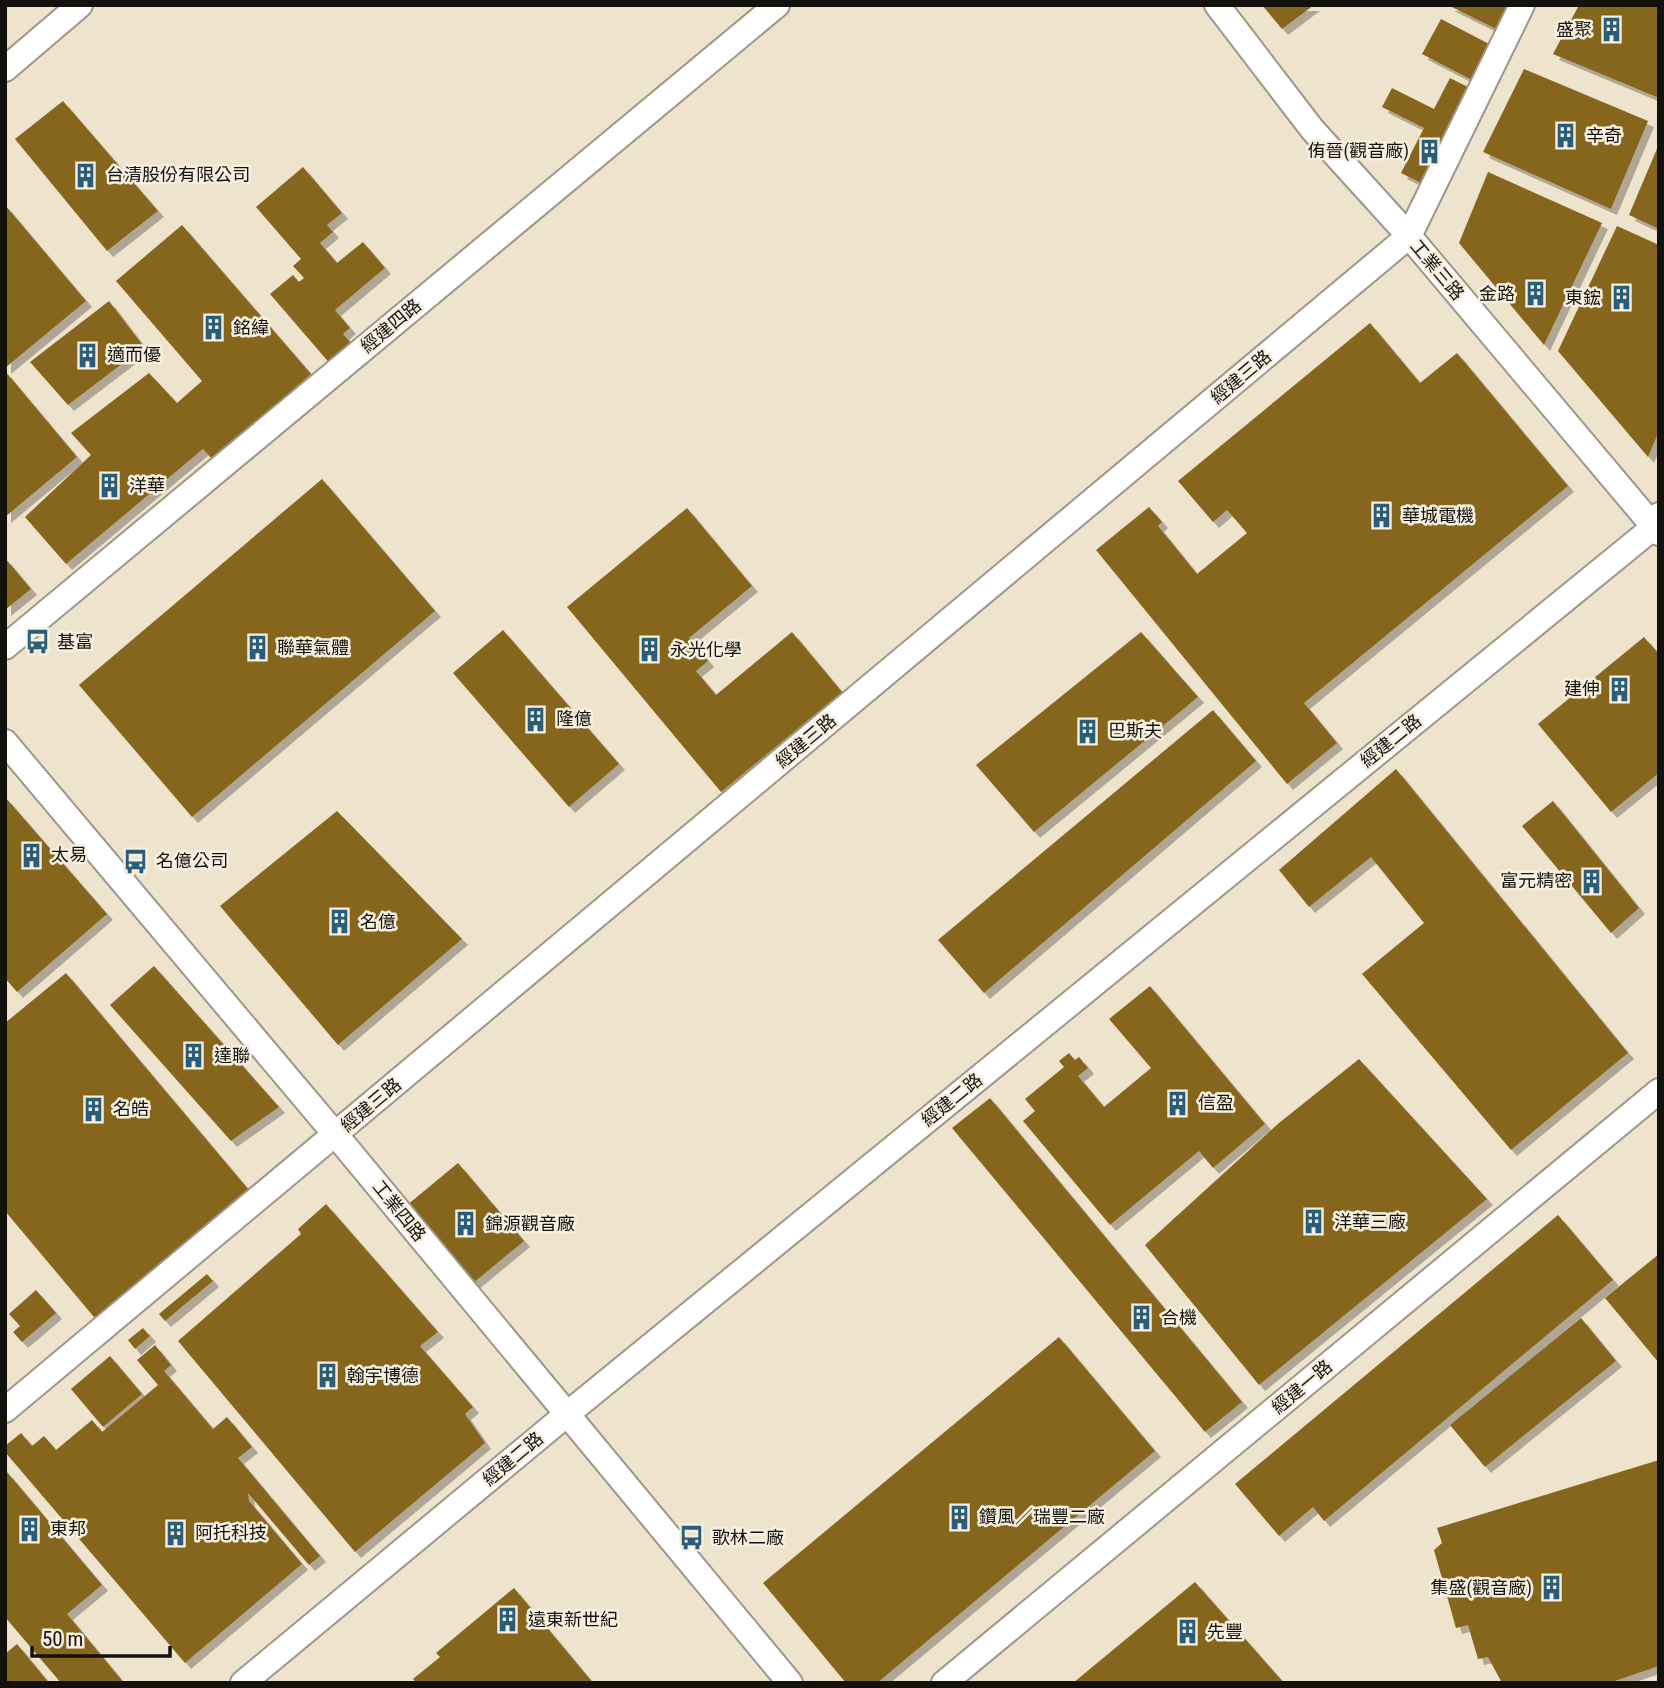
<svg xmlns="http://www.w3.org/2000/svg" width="1664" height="1688" font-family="'Roboto Condensed','Noto Sans TC',sans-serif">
	<defs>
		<filter id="shadow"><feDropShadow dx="6" dy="6" stdDeviation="0" flood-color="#0004"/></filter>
	</defs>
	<rect width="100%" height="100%" fill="#f7f0e1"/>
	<rect fill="#eee3cd" x="5" y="5" width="1654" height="1678"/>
	<g fill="#85661c" filter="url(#shadow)">
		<path d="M1262,5H1314L1282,29Z"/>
		<path d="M1448,5H1513L1500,31Z"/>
		<path d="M1579,5H1659V98L1553,54Z"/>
		<path d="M1441,19L1493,46L1474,81L1422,54Z"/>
		<path d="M1524,69L1648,121L1611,209L1483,152Z"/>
		<path d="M1450,78L1476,91L1427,186L1401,173L1424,128L1382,107L1392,88L1434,109Z"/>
		<path d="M63,101L158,211L107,251L15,139Z"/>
		<path d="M1659,144V229L1629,215Z"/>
		<path d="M303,167L342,213L327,225L333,232L320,243L337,263L363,242L385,268L335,310L350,328L343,334L355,347L332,366L270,294L293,275L299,282L304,278L293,266L301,259L256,207Z"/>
		<path d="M1488,172L1602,223L1544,345L1459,243Z"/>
		<path d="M5,205L86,301L5,368Z"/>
		<path d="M182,225L311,374L212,459L203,449L66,564L25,517L91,455L71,433L149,373L177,403L202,381L116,281Z"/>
		<path d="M1617,226L1659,245V431L1648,457L1558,351Z"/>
		<path d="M109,301L144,347L68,405L30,362Z"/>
		<path d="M1370,323L1420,383L1457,353L1568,486L1304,703L1337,743L1287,784L1096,550L1149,507L1162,522L1158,526L1197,574L1247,533L1227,510L1213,522L1178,481Z"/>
		<path d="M5,371L77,457L5,517Z"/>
		<path d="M322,479L435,611L192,817L79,685Z"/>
		<path d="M687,508L752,586L689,638L708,661L696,671L716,695L792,632L842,692L721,792L567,607Z"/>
		<path d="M5,558L31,589L5,610Z"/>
		<path d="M503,630L619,764L569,807L453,673Z"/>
		<path d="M1141,632L1198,697L1034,832L976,765Z"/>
		<path d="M1644,637L1659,654V773L1611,812L1538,724Z"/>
		<path d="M1213,710L1256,761L984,993L938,940Z"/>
		<path d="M1396,769L1628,1053L1511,1150L1362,974L1424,923L1371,857L1309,907L1279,870Z"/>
		<path d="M5,797L107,914L17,992L5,978Z"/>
		<path d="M1553,801L1639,908L1611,933L1522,826Z"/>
		<path d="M337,811L462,939L338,1045L220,906Z"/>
		<path d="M154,966L279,1107L231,1141L110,1005Z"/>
		<path d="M66,973L253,1195L99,1323L5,1211V1023Z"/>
		<path d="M1150,986L1265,1124L1213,1168L1199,1151L1110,1225L1023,1121L1035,1111L1025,1099L1064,1067L1059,1061L1069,1053L1075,1060L1079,1057L1088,1068L1078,1076L1104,1107L1151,1068L1109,1019Z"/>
		<path d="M1359,1059L1487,1199L1259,1385L1145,1245L1279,1123Z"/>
		<path d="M990,1098L1242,1402L1205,1432L952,1128Z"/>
		<path d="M458,1163L524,1241L472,1284L406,1206Z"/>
		<path d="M326,1204L438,1332L420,1346L473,1407L465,1414L485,1443L355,1552L178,1341L301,1234L298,1229Z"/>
		<path d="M1558,1215L1613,1280L1324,1521L1313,1507L1279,1536L1235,1484Z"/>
		<path d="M1659,1254V1363L1605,1298Z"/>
		<path d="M207,1274L213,1281L165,1321L159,1314Z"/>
		<path d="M36,1290L56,1313L22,1342L13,1332L20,1326L9,1314Z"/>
		<path d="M1581,1318L1616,1361L1485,1467L1450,1425Z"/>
		<path d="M143,1328L150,1336L135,1349L128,1340Z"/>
		<path d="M1059,1337L1155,1451L877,1683H846L763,1583Z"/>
		<path d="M155,1345L171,1365L164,1371L213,1429L227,1417L252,1447L238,1458L320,1556L309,1565L248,1493L249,1501L302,1564L185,1663L5,1452V1446L21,1433L32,1446L44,1436L56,1450L92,1420L102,1432L158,1385L137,1360Z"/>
		<path d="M110,1356L142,1394L103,1427L71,1389Z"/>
		<path d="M1659,1460V1666L1609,1683H1502L1488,1657L1478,1659L1468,1625L1456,1628L1434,1550L1442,1543L1437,1528Z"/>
		<path d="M7,1472L102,1585L67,1614L124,1683H61L5,1617V1474Z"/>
		<path d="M1195,1582L1284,1683H1073Z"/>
		<path d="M514,1588L593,1683H416L413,1679L440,1657L436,1653Z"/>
		<path d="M17,1644L49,1683H5V1654Z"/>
	</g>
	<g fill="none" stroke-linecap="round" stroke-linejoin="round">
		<defs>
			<g id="minor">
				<path d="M1217,5L1312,129L1409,236L1659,533"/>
				<path d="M5,69L80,5"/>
				<path d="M5,647L777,5"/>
				<path d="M5,742L335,1134L790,1683"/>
				<path d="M5,1410L1409,236L1522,5"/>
				<path d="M243,1683L566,1415L1654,527L1659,515"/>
				<path d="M944,1683L1659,1091"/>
			</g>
		</defs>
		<use href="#minor" stroke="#9e9789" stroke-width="28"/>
		<use href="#minor" stroke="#fff" stroke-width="24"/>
	</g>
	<defs>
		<symbol id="building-bare" viewBox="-9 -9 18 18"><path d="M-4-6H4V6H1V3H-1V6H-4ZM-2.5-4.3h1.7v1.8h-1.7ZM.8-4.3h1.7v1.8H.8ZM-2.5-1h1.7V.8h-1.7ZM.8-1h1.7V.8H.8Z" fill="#295d79" stroke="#f7f0e1" stroke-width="2.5" paint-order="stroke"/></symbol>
		<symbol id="bus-bare" viewBox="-9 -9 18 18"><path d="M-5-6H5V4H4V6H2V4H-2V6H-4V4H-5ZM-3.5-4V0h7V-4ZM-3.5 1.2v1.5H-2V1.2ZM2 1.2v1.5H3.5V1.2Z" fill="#295d79" stroke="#f7f0e1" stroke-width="2.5" paint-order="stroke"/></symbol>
	</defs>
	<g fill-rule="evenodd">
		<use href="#building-bare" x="1594" y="12" width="35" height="35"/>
		<use href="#building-bare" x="1548" y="118" width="35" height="35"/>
		<use href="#building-bare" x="1412" y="134" width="35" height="35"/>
		<use href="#building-bare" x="68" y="158" width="35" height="35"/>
		<use href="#building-bare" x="1518" y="276" width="35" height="35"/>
		<use href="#building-bare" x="1604" y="280" width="35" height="35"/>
		<use href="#building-bare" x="196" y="310" width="35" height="35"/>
		<use href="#building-bare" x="70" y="338" width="35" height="35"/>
		<use href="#building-bare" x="92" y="468" width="35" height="35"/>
		<use href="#building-bare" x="1364" y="498" width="35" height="35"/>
		<use href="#bus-bare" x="20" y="624" width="35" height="35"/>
		<use href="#building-bare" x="240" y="630" width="35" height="35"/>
		<use href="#building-bare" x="632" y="632" width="35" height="35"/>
		<use href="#building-bare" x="1602" y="672" width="35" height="35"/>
		<use href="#building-bare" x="518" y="702" width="35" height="35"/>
		<use href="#building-bare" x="1070" y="714" width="35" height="35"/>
		<use href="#building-bare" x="14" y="838" width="35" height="35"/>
		<use href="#bus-bare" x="118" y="844" width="35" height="35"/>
		<use href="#building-bare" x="1574" y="864" width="35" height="35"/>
		<use href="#building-bare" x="322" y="904" width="35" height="35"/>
		<use href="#building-bare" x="176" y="1038" width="35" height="35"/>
		<use href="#building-bare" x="1160" y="1086" width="35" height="35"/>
		<use href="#building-bare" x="76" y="1092" width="35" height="35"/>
		<use href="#building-bare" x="1296" y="1204" width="35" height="35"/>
		<use href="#building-bare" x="448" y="1206" width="35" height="35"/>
		<use href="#building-bare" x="1124" y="1300" width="35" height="35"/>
		<use href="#building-bare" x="310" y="1358" width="35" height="35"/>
		<use href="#building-bare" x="942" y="1500" width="35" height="35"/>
		<use href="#building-bare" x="12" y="1512" width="35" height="35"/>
		<use href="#building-bare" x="158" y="1516" width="35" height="35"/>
		<use href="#bus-bare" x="674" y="1520" width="35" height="35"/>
		<use href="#building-bare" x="1534" y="1570" width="35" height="35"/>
		<use href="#building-bare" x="490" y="1602" width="35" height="35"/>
		<use href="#building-bare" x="1170" y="1614" width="35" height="35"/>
	</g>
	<g text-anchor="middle" stroke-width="5" stroke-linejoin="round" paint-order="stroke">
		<g font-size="18" fill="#14120d" stroke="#f7f0e1" text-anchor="start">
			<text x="1592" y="36" text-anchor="end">盛聚</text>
			<text x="1586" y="142">辛奇</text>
			<text x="1409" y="157" text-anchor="end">侑晉(觀音廠)</text>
			<text x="106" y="181">台清股份有限公司</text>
			<text x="1515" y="300" text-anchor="end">金路</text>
			<text x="1601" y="304" text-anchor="end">東鋐</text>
			<text x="233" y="334">銘緯</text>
			<text x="107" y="361">適而優</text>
			<text x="129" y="492">洋華</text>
			<text x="1402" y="522">華城電機</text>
			<text x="57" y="648">基富</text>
			<text x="277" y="654">聯華氣體</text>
			<text x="670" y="656">永光化學</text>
			<text x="1600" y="695" text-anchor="end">建伸</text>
			<text x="556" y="725">隆億</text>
			<text x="1108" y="737">巴斯夫</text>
			<text x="51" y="861">太易</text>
			<text x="156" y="867">名億公司</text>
			<text x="1572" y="887" text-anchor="end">富元精密</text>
			<text x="360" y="928">名億</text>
			<text x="214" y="1062">達聯</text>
			<text x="1198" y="1109">信盈</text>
			<text x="113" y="1115">名皓</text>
			<text x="1334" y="1228">洋華三廠</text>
			<text x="485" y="1230">錦源觀音廠</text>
			<text x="1161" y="1324">合機</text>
			<text x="347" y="1382">翰宇博德</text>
			<text x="979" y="1523">鑽風／瑞豐二廠</text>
			<text x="50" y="1535">東邦</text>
			<text x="195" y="1539">阿托科技</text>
			<text x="712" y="1544">歌林二廠</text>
			<text x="1532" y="1594" text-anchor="end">集盛(觀音廠)</text>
			<text x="528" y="1626">遠東新世紀</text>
			<text x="1207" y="1638">先豐</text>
		</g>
		<g font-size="18" fill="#14120d" stroke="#f7f0e1">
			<text transform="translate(1437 270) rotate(50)" y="6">工業三路</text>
			<text transform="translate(391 326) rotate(-40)" y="6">經建四路</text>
			<text transform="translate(1241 377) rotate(-40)" y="6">經建三路</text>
			<text transform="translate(806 741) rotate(-40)" y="6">經建三路</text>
			<text transform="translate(1391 741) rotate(-39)" y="6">經建二路</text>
			<text transform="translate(952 1100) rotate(-39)" y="6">經建二路</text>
			<text transform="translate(371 1105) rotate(-40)" y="6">經建三路</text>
			<text transform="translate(399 1211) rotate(51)" y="6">工業四路</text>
			<text transform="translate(1302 1387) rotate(-40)" y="6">經建一路</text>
			<text transform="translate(513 1459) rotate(-40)" y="6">經建二路</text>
		</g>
	</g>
	<rect width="1664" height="1688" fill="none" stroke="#14120d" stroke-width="14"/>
	<path d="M32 1646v10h138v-10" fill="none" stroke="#14120d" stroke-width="3.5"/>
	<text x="42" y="1646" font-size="21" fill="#14120d" stroke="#f7f0e1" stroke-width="5" paint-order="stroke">50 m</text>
</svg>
